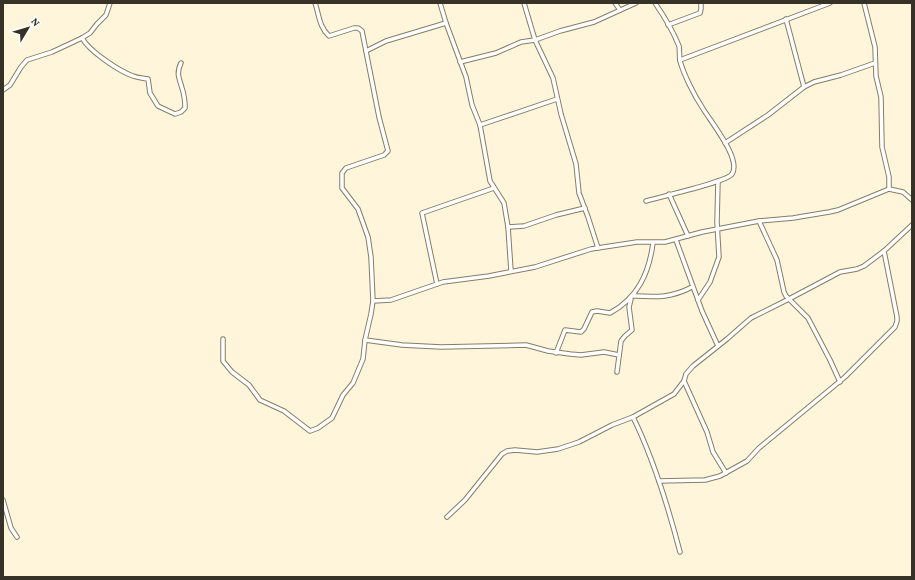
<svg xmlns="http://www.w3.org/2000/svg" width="915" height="580" font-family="'Crimson Pro',serif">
	<rect width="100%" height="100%" fill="#fff5da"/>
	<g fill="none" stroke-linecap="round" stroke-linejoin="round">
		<defs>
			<g id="minor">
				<path d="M440,3L446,23L466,77L472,105L480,125L490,181L504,203L508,227L511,271"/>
				<path d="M524,3L535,40L553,78L561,114L576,164L579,193L588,217L598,248"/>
				<path d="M615,3L620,10"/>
				<path d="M864,3L875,47L876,76L881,97L882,147L889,177V189"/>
				<path d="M786,19L804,87"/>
				<path d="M668,25L700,13L701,9V3"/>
				<path d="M82,38C89,51 119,71 133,76C138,78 143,78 148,79L150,93L158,106L175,114L181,112L185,108C185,101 184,94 182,88C179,78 176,73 181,63"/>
				<path d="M366,51L386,41L446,23"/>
				<path d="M680,60L830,3"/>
				<path d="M460,62L496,53L521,42L535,40L560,31L594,22L636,3"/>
				<path d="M3,90L10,85L21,67L27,60L52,52L82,38L90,33L97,24L106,15L110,3"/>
				<path d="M480,125L557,99"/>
				<path d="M725,143L768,115L804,87L814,82L841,75L875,63"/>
				<path d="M669,194L688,236"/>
				<path d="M646,201C659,197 727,182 732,174C742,159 710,121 702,107C694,95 684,75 680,61C679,56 680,51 679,46C673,31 664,16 655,3"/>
				<path d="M759,221L777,260L784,292L786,296L808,318L830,360L840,382"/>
				<path d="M508,227L524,226L556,215L585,208"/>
				<path d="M676,240L702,311L718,346"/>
				<path d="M437,284L422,213L494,188"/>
				<path d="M633,296C657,297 671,298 692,287"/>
				<path d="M698,300L710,282L719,257L717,222L718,181"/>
				<path d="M373,301L391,300L443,282L489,276L535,267L591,249L637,242H665L702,232L759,221L793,218L829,212L838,210L889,189L903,192L912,200"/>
				<path d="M223,339V361L232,372L249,385L260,400L284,411L310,431L318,428L332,418L343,395L353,383L363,359L365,340L371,314L373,301L371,257L368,237L358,209L342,188V173L346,168L384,155L388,151L379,117L362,31L358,28H354L329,36C319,27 319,14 315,3"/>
				<path d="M365,340L402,345L441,347L526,345L548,351L570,354L581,355L604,352L619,355"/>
				<path d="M556,353L565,330L581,332L584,329L592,312L597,311L610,313C638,298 649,273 653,243"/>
				<path d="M617,372L621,341L625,336L632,330L629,307L631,299"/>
				<path d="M684,381L707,432L713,452L726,473"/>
				<path d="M633,417C654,460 668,506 680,552"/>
				<path d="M659,481L705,480L720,476L747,461L759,448L845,377L895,327L897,321V317L884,251"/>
				<path d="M3,500L11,528L17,537"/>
				<path d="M447,517L465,500L502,454L507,451L515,450L537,452L558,449L579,442L612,425L633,417L674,394L684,381L686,374L693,366L727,339L751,318L789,299L840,272L857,269L864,266L884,251L912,225"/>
			</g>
		</defs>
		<use href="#minor" stroke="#867d65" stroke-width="5.5"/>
		<use href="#minor" stroke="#fff" stroke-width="3.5"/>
	</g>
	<rect width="915" height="580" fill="none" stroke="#363228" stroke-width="8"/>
	<g transform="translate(28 28) rotate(52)" stroke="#ffffff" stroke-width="3" paint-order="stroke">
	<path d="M0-3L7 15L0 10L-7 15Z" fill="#363228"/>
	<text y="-6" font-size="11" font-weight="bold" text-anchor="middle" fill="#363228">N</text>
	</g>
</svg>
